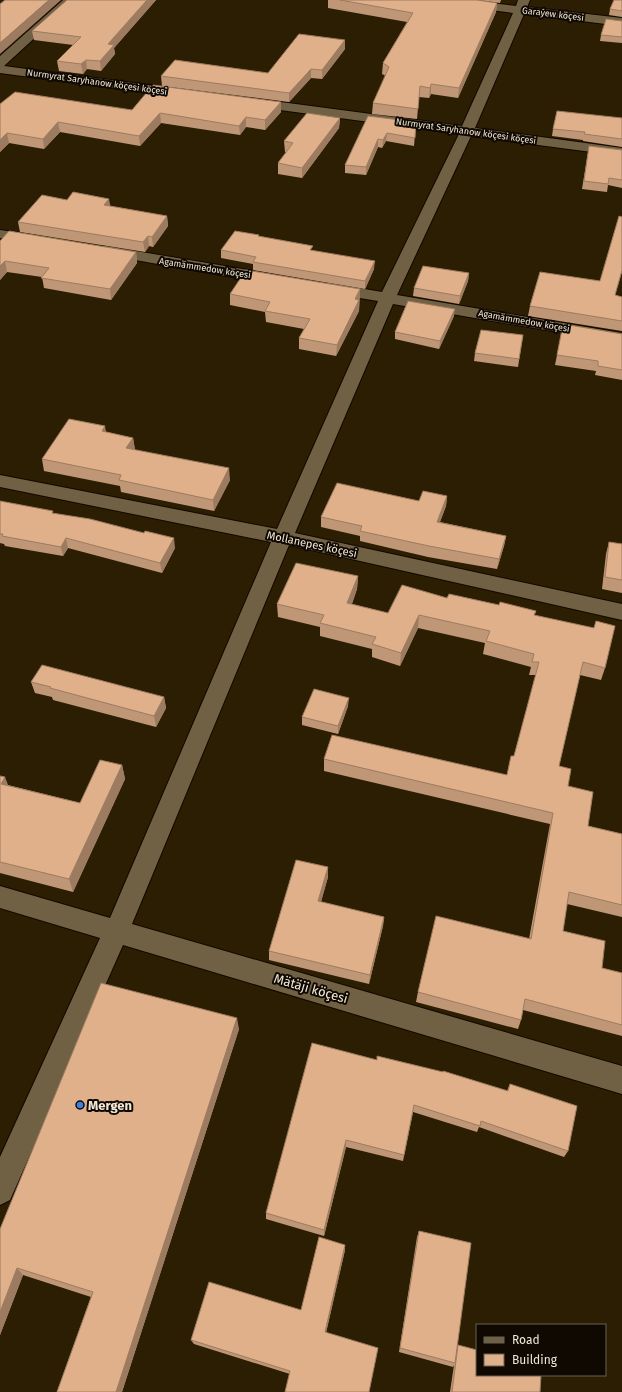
<svg xmlns="http://www.w3.org/2000/svg" width="622" height="1392" font-family="'Fira Sans',sans-serif">
	<rect width="100%" height="100%" fill="#2b1e03"/>
	<g fill="none" stroke-linecap="round" stroke-linejoin="round">
		<defs>
			<g id="street">
				<path d="M63,0H76L4,66L179,89L184,90L185,93L184,96L179,97L0,73V56Z"/>
				<path d="M430,0H465L516,6L518,0H530L527,7L622,18V26L524,14L475,128L622,148V156L471,136L397,295L622,333V343L393,304L295,533L622,604V620L289,545L132,924L622,1066V1094L123,945L10,1200L0,1205V1157L100,938L0,908V886L110,918L271,542L0,487V475L277,529L378,301L329,293L323,291L321,288L323,285L329,283L382,292L459,134L251,106L246,105L245,102L246,99L251,98L462,126L513,13L436,3L432,2Z"/>
				<path d="M0,230L35,235L40,237L43,240L40,243L35,245L0,238Z"/>
				<path d="M106,246L272,274L278,276L280,279L278,282L272,284L101,254L98,251L101,248Z"/>
			</g>
		</defs>
		<use href="#street" stroke="#130700" stroke-width="2"/>
		<use href="#street" fill="#706144" fill-rule="evenodd"/>
	</g>
	<g fill="#c09776">
		<path d="M67,0H156L114,48L115,54L101,71L87,69L83,74L59,71L57,61L73,45L34,40L32,31Z"/>
		<path d="M328,0H477L497,3L496,12L458,98L431,94L429,98L419,97L417,119L372,114L373,103L386,76L382,74L383,63L407,22L328,8Z"/>
		<path d="M478,0H501L500,3Z"/>
		<path d="M622,0V17L609,15L610,9Z"/>
		<path d="M622,21V43L600,41L601,35Z"/>
		<path d="M345,49L322,79L311,78L289,102L162,86L161,76L268,73Z"/>
		<path d="M281,102V112L265,130L246,127L240,135L161,123L140,146L60,132L44,149L9,143L0,152V104L132,110Z"/>
		<path d="M368,116L416,122L414,146L386,141L382,148L378,147L366,175L345,173V165Z"/>
		<path d="M340,118L339,128L302,178L278,174V163L287,152H285L284,141Z"/>
		<path d="M622,118V147L583,141V140L552,136L553,129Z"/>
		<path d="M589,146L622,150V188L608,185L607,192L582,189Z"/>
		<path d="M110,206L167,216L168,226L153,247L149,246L145,252L20,232L18,222Z"/>
		<path d="M622,217V272L615,295L622,297V331L528,316L530,306L600,281Z"/>
		<path d="M259,235V237L313,251L374,269L365,289L253,270V264L221,258V250Z"/>
		<path d="M0,241L136,252L137,263L111,300L44,288L42,277L7,272L0,280Z"/>
		<path d="M469,273L468,281L459,304L413,296L414,288Z"/>
		<path d="M360,289L359,311L336,356L299,349V338L304,329L266,322L265,312L230,305V294Z"/>
		<path d="M454,316L439,349L395,339V332Z"/>
		<path d="M622,334V380L595,375L596,371L555,365L557,355Z"/>
		<path d="M523,335L518,367L474,361L475,353Z"/>
		<path d="M106,432L133,438L135,450L230,480L214,511L121,492L120,486L44,471L42,459Z"/>
		<path d="M447,496L446,506L440,522L506,536L504,546L497,569L428,557L360,541V536L321,527V517Z"/>
		<path d="M0,501L54,514L175,548L162,573L68,548L63,556L5,546L4,544L0,543Z"/>
		<path d="M609,542L622,544V593L602,589L606,554Z"/>
		<path d="M358,576L357,589L352,604L388,613L447,598L536,611L534,616L594,628L596,621L605,668L601,680L580,675L559,766L568,786L588,826L622,834V917L567,904L563,931L602,968L622,973V1036L523,1010L521,1020L518,1029L416,1002L418,992L529,939L550,824L324,771V759L507,775L514,756L536,675H529L531,667L483,654L485,643L418,628L400,666L372,657V649L320,636V627L278,617L277,604Z"/>
		<path d="M31,682L164,697L166,708L156,727L53,700L52,697L35,693Z"/>
		<path d="M348,706L338,734L302,725V717Z"/>
		<path d="M122,765L125,779L73,892L0,873V776L8,785L80,803Z"/>
		<path d="M328,867V877L321,902L384,917L383,926L369,984L269,960V951Z"/>
		<path d="M239,1029L122,1392H57L91,1297L23,1275L0,1335V1229Z"/>
		<path d="M377,1060L507,1091L510,1084L568,1151L564,1157L479,1127L477,1132L413,1112L403,1161L346,1147L324,1236L266,1219V1213Z"/>
		<path d="M419,1231L457,1347L458,1345L540,1392H450L454,1365L453,1367L399,1352L417,1237Z"/>
		<path d="M345,1245V1250L326,1333L290,1374L194,1344L191,1340L301,1310Z"/>
	</g>
	<g fill="#9c7b60">
		<path d="M49,0H61L0,54V43Z"/>
		<path d="M147,0H156L114,48L115,54L101,71L100,61L108,44Z"/>
		<path d="M497,3L496,12L458,98L459,88Z"/>
		<path d="M345,40V49L322,79V70Z"/>
		<path d="M86,60L87,69L83,74L81,64Z"/>
		<path d="M311,69V78L289,102V93Z"/>
		<path d="M431,84V94L429,98L430,88Z"/>
		<path d="M281,102V112L265,130V120Z"/>
		<path d="M160,113L161,123L140,146L139,136Z"/>
		<path d="M246,117V127L240,135L239,126Z"/>
		<path d="M340,118L339,128L302,178V168Z"/>
		<path d="M58,122L60,132L44,149L43,139Z"/>
		<path d="M7,133L9,143L0,152V140Z"/>
		<path d="M387,133L386,141L382,148L383,140Z"/>
		<path d="M378,139V147L366,175V167Z"/>
		<path d="M109,199L111,209L104,205Z"/>
		<path d="M167,216L168,226L153,247L152,237Z"/>
		<path d="M148,236L149,246L145,252L143,242Z"/>
		<path d="M136,252L137,263L111,300L110,289Z"/>
		<path d="M5,261L7,272L0,280V266Z"/>
		<path d="M375,261L374,269L365,289V281Z"/>
		<path d="M469,273L468,281L459,304L460,296Z"/>
		<path d="M360,289L359,311L336,356L337,345L355,299Z"/>
		<path d="M455,309L454,316L439,349L440,341Z"/>
		<path d="M105,426L107,438L102,431Z"/>
		<path d="M133,438L135,450L126,448Z"/>
		<path d="M229,468L230,480L214,511L213,500Z"/>
		<path d="M447,496L446,506L436,532L437,522Z"/>
		<path d="M506,536L504,546L497,569L499,559Z"/>
		<path d="M66,538L68,548L63,556L61,547Z"/>
		<path d="M174,538L175,548L162,573L160,563Z"/>
		<path d="M358,576L357,589L347,616V603Z"/>
		<path d="M419,615L418,628L400,666L401,653Z"/>
		<path d="M164,697L166,708L156,727L154,716Z"/>
		<path d="M349,698L348,706L338,734V726Z"/>
		<path d="M122,765L125,779L73,892L69,879Z"/>
		<path d="M5,777L10,790L1,784Z"/>
		<path d="M328,867V877L318,911V901Z"/>
		<path d="M384,917L383,926L369,984L370,975Z"/>
		<path d="M237,1018L239,1029L122,1392H116Z"/>
		<path d="M346,1140V1147L324,1236V1230Z"/>
		<path d="M345,1245V1250L325,1337V1332Z"/>
		<path d="M17,1268L23,1275L0,1335V1312Z"/>
	</g>
	<g fill="#dfb089" stroke="#9c7b60">
		<path d="M5,0H49L0,43V4Z"/>
		<path d="M67,0H147L108,44L114,45L100,61L86,60L81,64L57,61L81,37L32,31Z"/>
		<path d="M340,0H477L497,3L459,88L431,84L430,88L420,86L418,109L373,103L389,67L383,63L413,13Z"/>
		<path d="M614,0H622V11L610,9Z"/>
		<path d="M606,19L622,21V37L601,35Z"/>
		<path d="M299,34L345,40L322,70L311,69L289,93L161,76L175,60L268,73Z"/>
		<path d="M153,85L281,102L265,120L246,117L239,126L160,113L139,136L58,122L43,139L7,133L0,140V104L15,92L132,110Z"/>
		<path d="M557,111L622,118V139L584,134L585,132L553,129Z"/>
		<path d="M307,113L340,118L302,168L278,163L293,143L284,141Z"/>
		<path d="M368,116L416,122L415,138L387,133L383,140L378,139L366,167L345,165Z"/>
		<path d="M589,146L622,150V180L609,178L608,184L584,181Z"/>
		<path d="M73,192L109,199L104,205L167,216L152,237L148,236L143,242L18,222L42,195L67,200Z"/>
		<path d="M619,216L622,217V270L615,295L622,297V321L530,306L540,272L600,281Z"/>
		<path d="M9,231L136,252L110,289L41,278L49,268L5,261L0,266V241Z"/>
		<path d="M235,231L259,235L258,236L313,246L310,250L375,261L365,281L253,262L256,257L221,250Z"/>
		<path d="M423,266L469,273L460,296L414,288Z"/>
		<path d="M246,270L360,289L355,299L359,300L337,345L299,338L310,319L265,311L270,302L230,294Z"/>
		<path d="M408,301L455,309L440,341L395,332Z"/>
		<path d="M563,324L622,334V370L598,366V361L557,355Z"/>
		<path d="M481,330L523,335L519,359L475,353Z"/>
		<path d="M69,419L105,426L102,431L133,438L126,448L229,468L213,500L119,480L121,475L42,459Z"/>
		<path d="M337,483L419,501L423,491L447,496L437,522L506,536L499,559L429,546L360,531L362,526L321,517Z"/>
		<path d="M0,501L53,511L52,513L90,519L144,533L145,531L174,538L160,563L66,538L61,547L2,536L3,534H0Z"/>
		<path d="M609,542L622,544V580L605,577Z"/>
		<path d="M296,563L358,576L347,603L388,613L402,585L447,598L449,594L499,605L500,602L536,611L534,615L594,628L596,621L615,626L605,668L583,662L559,766L571,769L568,786L593,792L588,826L622,834V905L569,892L563,931L605,941L602,968L622,973V1025L525,999L521,1020L418,992L436,916L531,939L553,813L324,759L332,735L507,775L511,756H514L539,662H532L534,654L486,641L490,631L419,615L401,653L372,644L376,637L320,623L324,615L277,604Z"/>
		<path d="M42,665L164,697L154,716L50,688L51,687L31,682Z"/>
		<path d="M314,689L349,698L338,726L302,717Z"/>
		<path d="M100,760L122,765L69,879L0,862V776L5,777L1,784L80,803Z"/>
		<path d="M296,860L328,867L318,901L384,917L370,975L269,951Z"/>
		<path d="M101,983L237,1018L116,1392H57L93,1292L17,1268L0,1312V1229Z"/>
		<path d="M312,1043L377,1060V1056L443,1072V1071L508,1091L510,1084L577,1106L568,1151L481,1121L480,1126L414,1105L404,1155L346,1140L324,1230L266,1213Z"/>
		<path d="M419,1231L471,1243L455,1363L400,1348Z"/>
		<path d="M319,1237L345,1245L325,1332L378,1348L369,1392H285L290,1371L191,1340L209,1282L301,1310Z"/>
		<path d="M458,1345L477,1350V1375H541L540,1392H452Z"/>
	</g>
	<circle fill="#3f7fe0" stroke="#0f0902" stroke-width="1.5" cx="80" cy="1105" r="4"/>
	<g text-anchor="middle" stroke-width="4" stroke-linejoin="round" paint-order="stroke">
		<g font-size="9" fill="#f0e7d7" stroke="#0f0902">
			<text transform="translate(553 14) rotate(7)" y="3">Garaýew köçesi</text>
			<text transform="translate(97 82) rotate(8)" y="3">Nurmyrat Saryhanow köçesi köçesi</text>
			<text transform="translate(466 131) rotate(8)" y="3">Nurmyrat Saryhanow köçesi köçesi</text>
			<text transform="translate(205 268) rotate(9)" y="3">Agamämmedow köçesi</text>
			<text transform="translate(524 321) rotate(10)" y="3">Agamämmedow köçesi</text>
		</g>
		<g font-size="11" fill="#f0e7d7" stroke="#0f0902">
			<text transform="translate(312 544) rotate(12)" y="4">Mollanepes köçesi</text>
		</g>
		<g font-size="13" fill="#f0e7d7" stroke="#0f0902">
			<text transform="translate(311 988) rotate(16)" y="5">Mätäji köçesi</text>
		</g>
		<g font-size="13" font-weight="bold" fill="#f0e7d7" stroke="#0f0902" text-anchor="start">
			<text x="88" y="1110">Mergen</text>
		</g>
	</g>
	<rect x="476" y="1324" width="130" height="52" fill="#0f0902" stroke="#696257"/>
	<rect x="484" y="1337" width="20" height="6" fill="#706144" stroke="#696257"/>
	<text x="512" y="1344" font-size="12" fill="#f0e7d7">Road</text>
	<rect x="484" y="1354" width="20" height="12" fill="#dfb089" stroke="#696257"/>
	<text x="512" y="1364" font-size="12" fill="#f0e7d7">Building</text>
</svg>
